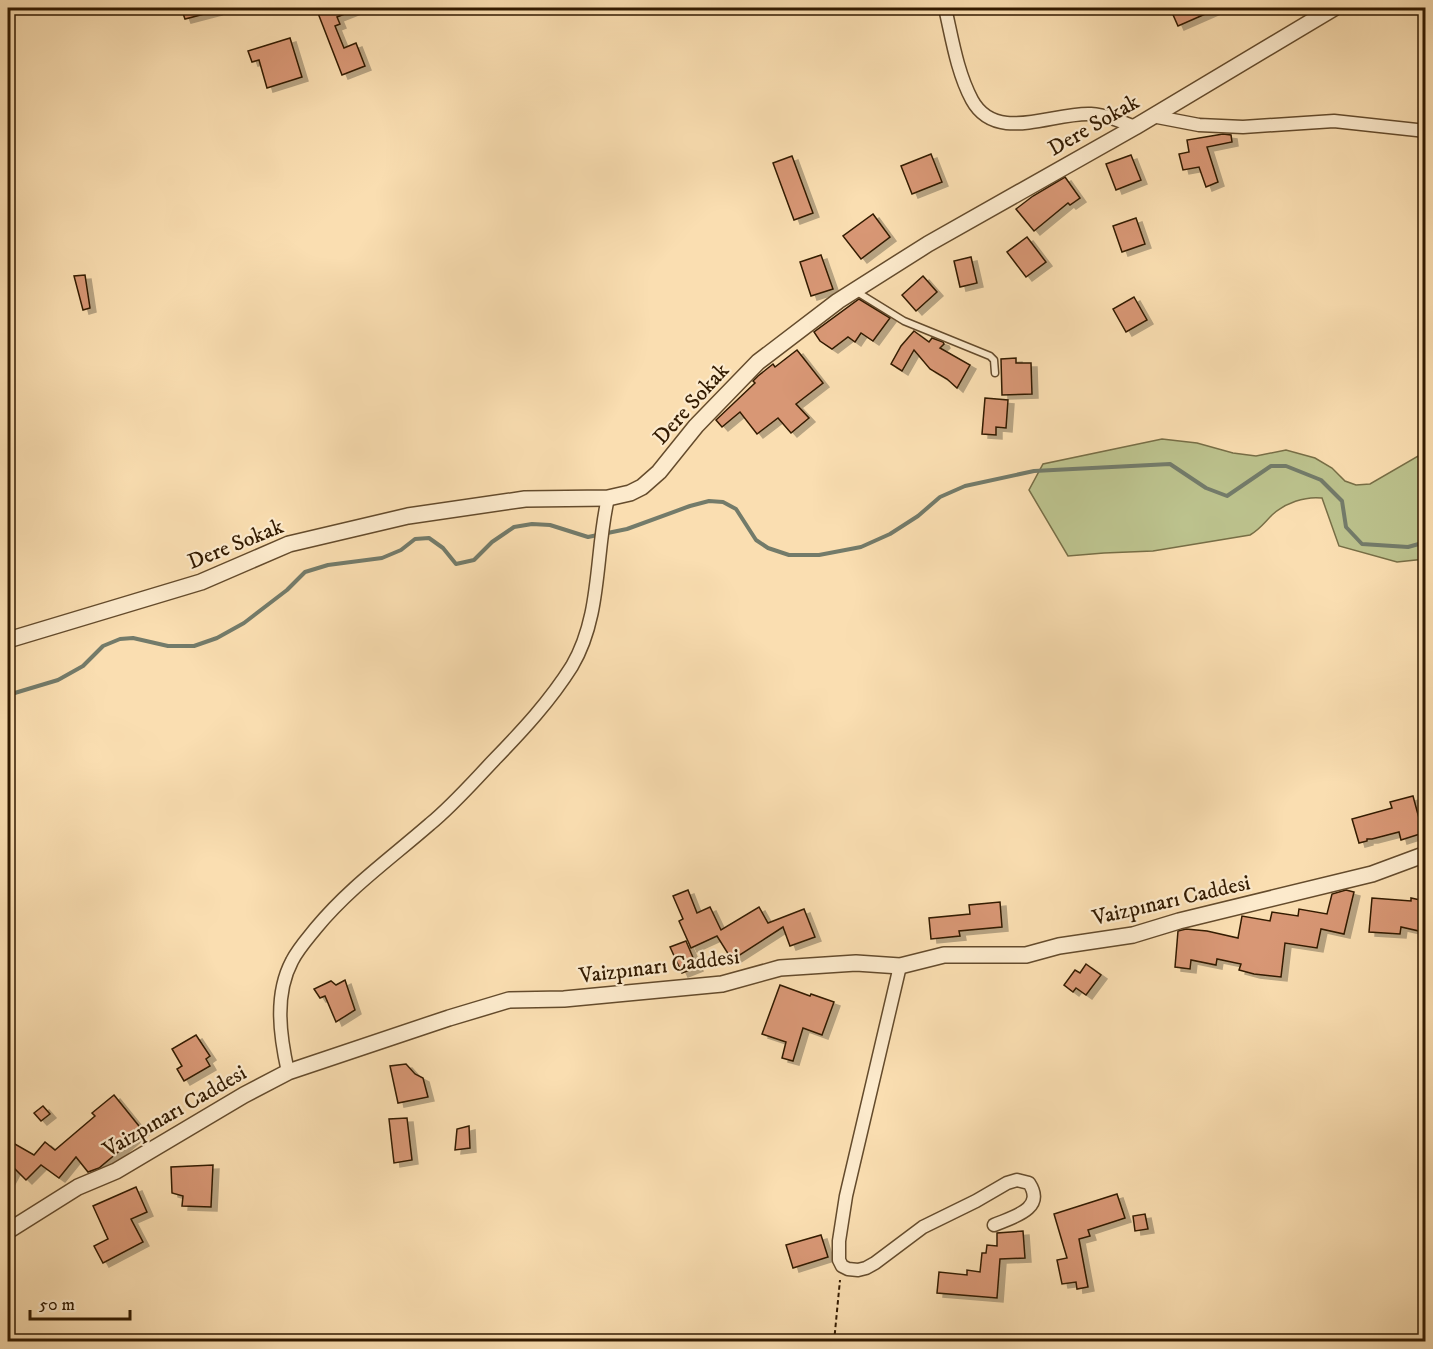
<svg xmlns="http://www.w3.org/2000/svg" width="1433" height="1349" font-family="'IM FELL DW Pica',serif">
	<defs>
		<filter id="shadow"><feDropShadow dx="6" dy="4" stdDeviation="0" flood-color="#0004"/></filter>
	</defs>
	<rect width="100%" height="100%" fill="#fadeb1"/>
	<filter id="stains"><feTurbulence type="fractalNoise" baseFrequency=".00333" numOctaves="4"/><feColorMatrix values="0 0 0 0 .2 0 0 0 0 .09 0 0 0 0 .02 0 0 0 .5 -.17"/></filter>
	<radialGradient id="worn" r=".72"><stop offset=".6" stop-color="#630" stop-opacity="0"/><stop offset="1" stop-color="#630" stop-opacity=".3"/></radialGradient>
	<path fill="#bcc28d" stroke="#776e46" stroke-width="1.5" d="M1162,439L1197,443L1233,453L1256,456L1286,450L1315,458L1332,468L1345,481L1356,485L1370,484L1425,452V559L1397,562L1339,546L1322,498C1305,496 1285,503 1272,515C1264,523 1260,529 1250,535L1153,551L1104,553L1068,556L1029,490L1043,464Z"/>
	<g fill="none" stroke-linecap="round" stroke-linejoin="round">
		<path stroke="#737b6a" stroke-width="4" d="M8,695L58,680L83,666L103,646L120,639L133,638L168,646H194L217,638L244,623L287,590L305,572L328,565L382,558L401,550L415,539L429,538L443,548L456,564L474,560L492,542L514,527L532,524L550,525L588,537L627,529L690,506L709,501L723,502L736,509L756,540L768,548L789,555H819L861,547L890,534L918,516L940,497L965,486L1034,471L1170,464L1206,488L1227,496L1271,466H1286L1321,480L1342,501L1346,527L1362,544L1408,547L1426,542"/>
	</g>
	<g fill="#d89774" stroke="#321a00" stroke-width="1.5" filter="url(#shadow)">
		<path d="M181,8H215L216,11L185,19Z"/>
		<path d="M316,8H360L337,17L340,24L335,26L344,48L356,43L365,66L342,75Z"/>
		<path d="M1170,8H1219L1178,26Z"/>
		<path d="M290,38L302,77L267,88L259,60L252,62L248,51Z"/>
		<path d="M1223,134L1231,135L1232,142L1207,147L1218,182L1206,187L1199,167L1183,170L1179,154L1189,152L1187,140Z"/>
		<path d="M931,154L942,182L912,194L901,166Z"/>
		<path d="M1131,155L1141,180L1116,190L1106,164Z"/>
		<path d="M792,156L813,213L794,220L773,163Z"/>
		<path d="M1065,177L1080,198L1070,205L1068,203L1034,231L1016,209L1033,196Z"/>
		<path d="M873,214L890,237L861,259L843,236Z"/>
		<path d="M1136,218L1145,244L1122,252L1113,226Z"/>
		<path d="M1027,237L1046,262L1026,277L1007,252Z"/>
		<path d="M821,255L833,289L811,296L800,262Z"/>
		<path d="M971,257L977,283L960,287L954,261Z"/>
		<path d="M85,275L90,308L83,310L74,276Z"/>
		<path d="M923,276L937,292L916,311L902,295Z"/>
		<path d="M1134,297L1147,320L1126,332L1113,309Z"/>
		<path d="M859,299L890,318L873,341L861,333L855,342L848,337L832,349L820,341L814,332Z"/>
		<path d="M914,331L929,342L932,338L943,342L944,344L940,348L970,365L957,388L947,379L930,369L914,350L902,371L891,364L901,346Z"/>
		<path d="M797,350L823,383L796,404L809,418L791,433L778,418L757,434L740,412L722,427L716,420L755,383L753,381L758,376L773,364L775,367Z"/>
		<path d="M1016,358V363H1031L1032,394L1002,395L1001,359Z"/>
		<path d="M985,398L1008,400L1006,428L996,427V435L982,434Z"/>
		<path d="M1413,796L1423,833L1401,840L1399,832L1372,839H1367V841L1359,843L1352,819L1392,808L1390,802Z"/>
		<path d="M688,890L697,913L710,907L721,930L759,907L768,923L804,909L815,937L790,946L783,927L732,960L717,936L691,948L679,921L683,919L673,896Z"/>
		<path d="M1346,890L1354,892L1344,934L1321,929L1317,948L1285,943L1281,977L1254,974L1239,970L1241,964L1217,959L1216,965L1191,960L1190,969L1175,967L1178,931L1186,929L1207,931L1238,938L1242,916L1270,921L1272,912L1298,916L1299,909L1327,914L1332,894Z"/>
		<path d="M1372,898L1411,901V898L1425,901L1419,931L1401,927L1400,934L1369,932Z"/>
		<path d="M1000,902L1002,927L959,931L960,936L931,939L929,918L970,914L969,905Z"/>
		<path d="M686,941L697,967L682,973L670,947Z"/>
		<path d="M1086,964L1101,975L1086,995L1076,988L1073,992L1064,985L1075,970L1080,973Z"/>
		<path d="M345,980L355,1010L336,1022L325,996L320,998L314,989L331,981L336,985Z"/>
		<path d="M780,985L810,996L811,994L834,1002L822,1035L803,1028L793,1061L782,1058L786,1042L762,1034Z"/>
		<path d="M196,1035L210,1056L206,1059L210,1066L184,1081L177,1069L182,1066L172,1049Z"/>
		<path d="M406,1064L415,1074L423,1078L428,1097L398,1103L390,1066Z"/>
		<path d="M114,1095L143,1131L99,1168L88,1172L76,1157L59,1178L41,1165L26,1180L15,1169L8,1182V1140L34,1155L45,1142L55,1150L95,1116L92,1113Z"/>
		<path d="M43,1106L50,1114L41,1121L34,1113Z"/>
		<path d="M407,1118L412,1160L394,1163L389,1119Z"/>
		<path d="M469,1126L470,1148L455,1150L457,1129Z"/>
		<path d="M213,1165L211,1207L182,1206L183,1196L172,1193L171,1167Z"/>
		<path d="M136,1187L147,1212L131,1219L143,1242L103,1263L94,1246L108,1239L93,1206Z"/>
		<path d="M1117,1194L1125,1218L1088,1230L1090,1236L1079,1239L1088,1287L1077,1289L1076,1282L1062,1284L1057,1260L1067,1258L1054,1214Z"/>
		<path d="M1145,1214L1148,1229L1135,1231L1133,1216Z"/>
		<path d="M1023,1231L1025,1258L1000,1259L997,1298L937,1293L939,1272L967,1275V1270L980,1272L982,1253H986L987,1245L997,1246V1233Z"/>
		<path d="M821,1235L828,1257L793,1268L786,1245Z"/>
	</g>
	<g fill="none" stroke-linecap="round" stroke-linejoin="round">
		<defs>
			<path id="service" d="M857,292L904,321L990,356L994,360L995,373"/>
			<g id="minor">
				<path d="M945,8C952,38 957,72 972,100C996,144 1052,112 1091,114C1106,115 1120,121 1135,127"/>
				<path d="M1152,116L1199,125L1243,127L1334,121L1426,131"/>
				<path d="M900,966L846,1196L839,1241V1260L842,1266L848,1269L858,1270L866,1268L875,1263L923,1227L976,1201L1007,1183L1017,1180L1029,1183C1046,1209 1013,1217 994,1225"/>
				<path d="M288,1072C280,1036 274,995 292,961C298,949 308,938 316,928C349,888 391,858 430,824C453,805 473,782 494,760C523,730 550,701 572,666C602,615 595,553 608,498"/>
			</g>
			<g id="tertiary">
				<path d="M8,640L201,582L289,544L408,516L525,499L608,498L630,493L642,487L659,472L696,426L758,362L838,301L928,244L1135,127L1334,8"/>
				<path d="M8,1231L78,1187L116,1171L244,1095L288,1072L449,1018L509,1000L564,999L722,984L780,968L856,963L900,966L944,955H1026L1059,946L1133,935L1179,921L1372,874L1426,854"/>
			</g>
		</defs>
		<use href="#service" stroke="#644b2c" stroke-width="9"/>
		<use href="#minor" stroke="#644b2c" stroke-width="15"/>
		<use href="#tertiary" stroke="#644b2c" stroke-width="18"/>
		<path stroke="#321a00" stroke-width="2" stroke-dasharray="4.5 3" stroke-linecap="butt" d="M834,1342L840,1280"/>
		<use href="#service" stroke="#fceacc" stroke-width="6"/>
		<use href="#minor" stroke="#fceacc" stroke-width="12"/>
		<use href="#tertiary" stroke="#fceacc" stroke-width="15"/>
	</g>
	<g text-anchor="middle" stroke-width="4.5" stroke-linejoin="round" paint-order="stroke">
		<g font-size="22" fill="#321a00" stroke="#fceacc">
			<text transform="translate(1093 124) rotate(-30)" y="8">Dere Sokak</text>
			<text transform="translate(690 403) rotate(-48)" y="8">Dere Sokak</text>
			<text transform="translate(235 543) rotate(-22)" y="8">Dere Sokak</text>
			<text transform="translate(1171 899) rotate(-13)" y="8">Vaizpınarı Caddesi</text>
			<text transform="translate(659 965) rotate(-7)" y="8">Vaizpınarı Caddesi</text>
			<text transform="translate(174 1110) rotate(-30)" y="8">Vaizpınarı Caddesi</text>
		</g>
	</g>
	<rect width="1433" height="1349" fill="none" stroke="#fadeb1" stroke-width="30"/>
	<rect x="9" y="9" width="1415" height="1331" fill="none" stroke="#321a00" stroke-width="3"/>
	<rect x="15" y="15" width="1403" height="1319" fill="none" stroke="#321a00" stroke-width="1.5"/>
	<path d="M30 1310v9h100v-9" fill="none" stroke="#321a00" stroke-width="3"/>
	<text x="39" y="1310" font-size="18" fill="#321a00" stroke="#fceacc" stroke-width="4.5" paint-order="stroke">50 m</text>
	<rect width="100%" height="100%" filter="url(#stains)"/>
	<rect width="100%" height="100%" fill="url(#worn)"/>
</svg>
